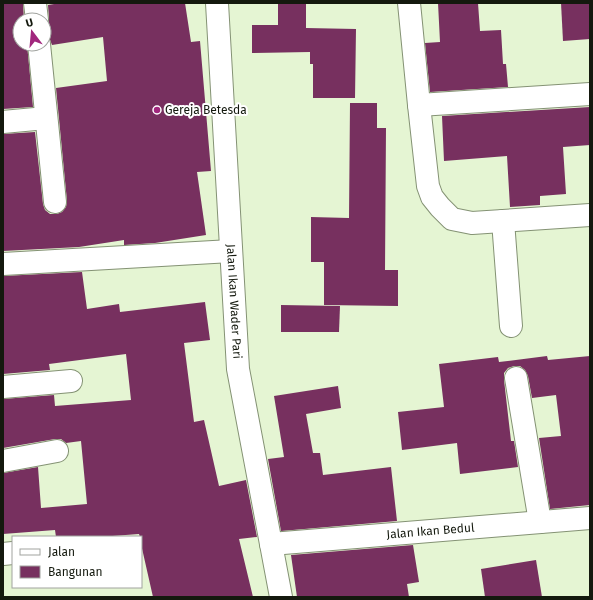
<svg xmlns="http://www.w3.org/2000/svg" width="593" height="600" font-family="'Fira Sans',sans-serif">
	<rect width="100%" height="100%" fill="#e5f5d3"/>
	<g fill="#77305f">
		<path d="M3,3H23L24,20H20V44H27L33,107L3,109Z"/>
		<path d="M60,3H185L191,42L200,41L211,171L197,172L206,235L155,243L124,245V240L79,247L3,251V134L35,132L43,204L45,210L50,214H57L62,212L66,207L67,201L56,88L107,81L103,37L52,45L49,37L44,33V30L49,25V19L48,5Z"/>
		<path d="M278,3H306V28L356,29L355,98H313V64H310V52L252,53V25H278Z"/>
		<path d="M438,3H478L480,31L501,30L503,64H506L508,87L430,92L425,43L440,42Z"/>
		<path d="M561,3H590V39L563,41Z"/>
		<path d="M350,103H377V128H386L385,270H398V306L324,305V262H311V217L349,218Z"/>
		<path d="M590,107V145L563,147L566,194L540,196V205L510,207L507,156L444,161L442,116Z"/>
		<path d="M82,272L87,309L119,304L120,312L205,302L210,340L184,343L194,422L204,420L219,486L246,480L257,537L239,539L253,597H153L141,544V537H140L139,534L99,537H56L55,530L3,534V473L38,467L41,508L87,504L81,441L66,443L61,439H55L3,448V399L54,395L55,406L131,400L126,354L49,364L50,370L3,374V276Z"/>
		<path d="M281,305L340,306L339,332H281Z"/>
		<path d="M547,356L548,360L590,356V505L550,509L539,438L561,436L556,395L532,398L528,376L525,370L520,366H514L508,368L504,373V380L511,441H514L518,467L460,474L457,443L402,450L398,412L444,407L439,364L498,357L499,362Z"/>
		<path d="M338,386L341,408L306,414L313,453H320L323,475L391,467L397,521L281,531L268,459L284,457L274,396Z"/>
		<path d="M413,545L419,582L407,584L409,597H297L291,555Z"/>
		<path d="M536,560L542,597H485L481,569Z"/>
	</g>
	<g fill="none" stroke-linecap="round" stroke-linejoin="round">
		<defs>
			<g id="minor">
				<path d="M35,3L37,20"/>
				<path d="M409,3L419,105L428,186L432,197L440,207L452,219L472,223L590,215"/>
				<path d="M39,44L55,202"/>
				<path d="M419,105L590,94"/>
				<path d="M3,122L46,118"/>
				<path d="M503,221L511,326"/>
				<path d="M3,264L231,251"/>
				<path d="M516,378L540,522"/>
				<path d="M3,387L71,381"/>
				<path d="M3,461L57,451"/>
				<path id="s1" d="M271,544L590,518"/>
				<path d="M3,554L13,553"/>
			</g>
			<g id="tertiary">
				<path id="s2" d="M217,3L238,369L281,597"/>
			</g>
		</defs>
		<use href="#minor" stroke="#849274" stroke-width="24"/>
		<use href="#tertiary" stroke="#849274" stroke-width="24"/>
		<use href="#minor" stroke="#fff" stroke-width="22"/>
		<use href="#tertiary" stroke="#fff" stroke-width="22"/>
	</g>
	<circle fill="#a1277d" stroke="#fff" stroke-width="1.5" cx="157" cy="110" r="4"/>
	<g text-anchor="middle" stroke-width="4" stroke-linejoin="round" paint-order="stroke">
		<g font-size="12" fill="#14190e" stroke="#fff" text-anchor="start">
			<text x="165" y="114">Gereja Betesda</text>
		</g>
		<g font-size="12" fill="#14190e" stroke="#fff">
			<text dy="4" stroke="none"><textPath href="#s2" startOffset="299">Jalan Ikan Wader Pari</textPath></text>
			<text dy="4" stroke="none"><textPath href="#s1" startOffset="160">Jalan Ikan Bedul</textPath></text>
		</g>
	</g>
	<rect width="593" height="600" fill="none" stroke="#14190e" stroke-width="8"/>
	<rect x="12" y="536" width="130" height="52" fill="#ffffff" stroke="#a1a39f"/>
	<rect x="20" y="549" width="20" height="6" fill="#ffffff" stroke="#a1a39f"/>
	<text x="48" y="556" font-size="12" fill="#14190e">Jalan</text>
	<rect x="20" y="566" width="20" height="12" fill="#77305f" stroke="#a1a39f"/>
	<text x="48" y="576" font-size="12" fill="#14190e">Bangunan</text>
	<g transform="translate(32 32) rotate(344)"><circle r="19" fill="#ffffff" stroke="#a1a39f"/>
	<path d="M0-3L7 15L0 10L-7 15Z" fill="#a1277d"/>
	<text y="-6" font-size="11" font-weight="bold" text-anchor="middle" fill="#14190e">U</text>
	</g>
</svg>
